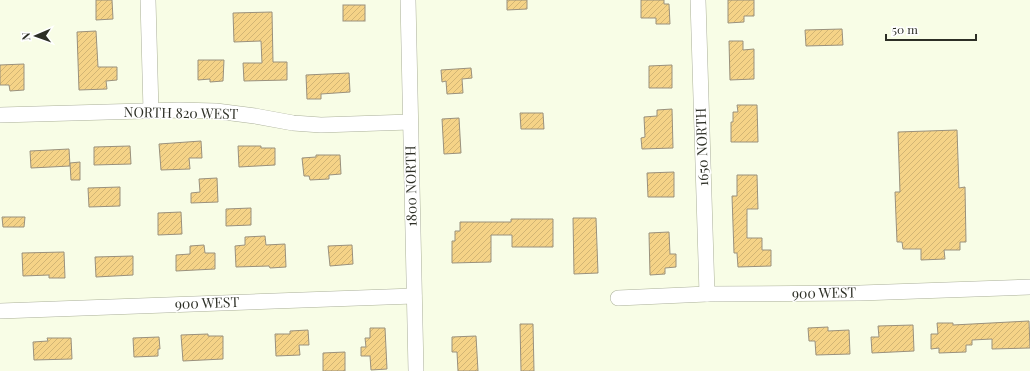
<svg xmlns="http://www.w3.org/2000/svg" width="1030" height="371" font-family="'Playfair Display',serif">
	<defs>
		<pattern id="building-hatch" width="6" height="6" patternUnits="userSpaceOnUse"><rect width="6" height="6" fill="#f5d387"/><path d="M-1 1l2-2M0 6l6-6M5 7l2-2" fill="none" stroke="#d2b574"/></pattern>
	</defs>
	<rect width="100%" height="100%" fill="#f8fde6"/>
	<g fill="url(#building-hatch)" stroke="#9a917d">
		<path d="M96,0H112L113,19L96,20Z"/>
		<path d="M507,0H527V9L507,10Z"/>
		<path d="M641,0H664V4H669L670,24H656V18H641Z"/>
		<path d="M728,0H754V16H744V22L728,23Z"/>
		<rect x="343" y="5" width="22" height="16"/>
		<path d="M272,12L273,62H287V80L244,81L243,63H262L261,41L234,42L233,13Z"/>
		<path d="M842,29L843,45L806,46L805,30Z"/>
		<path d="M96,31L98,67H117V80L106,81L107,89L79,90L77,32Z"/>
		<path d="M729,41H743V50L754,49V79L730,80Z"/>
		<path d="M198,60H224L223,81L210,82V79L198,80Z"/>
		<path d="M24,64V90L10,91L9,85H0V65Z"/>
		<path d="M672,65V88H649V66Z"/>
		<path d="M471,68L472,78L462,79L463,93L447,94L446,81L442,82L441,70Z"/>
		<path d="M349,73L350,92L321,94V99H307L306,75Z"/>
		<path d="M737,105H757L758,142H731V122H733V112H738Z"/>
		<path d="M672,109L673,148L642,149L641,138L645,137L644,117L657,116V110Z"/>
		<path d="M520,113H543L544,129H521Z"/>
		<path d="M459,118L461,153L444,154L442,119Z"/>
		<path d="M957,130L959,188L965,187L966,242H960V250H944L945,259L921,260V249H903L902,242H897L895,192H900L898,132Z"/>
		<path d="M201,141L202,158H189L190,169L161,170L159,144Z"/>
		<path d="M130,146L131,164L94,165V147Z"/>
		<path d="M238,146H261V148H275V165L239,167Z"/>
		<path d="M69,149L70,166L31,168L30,151Z"/>
		<path d="M316,155H340L341,174L329,175V179L310,180L309,176H304L302,158L316,157Z"/>
		<path d="M80,162V180H71L70,163Z"/>
		<path d="M674,172V197H648L647,173Z"/>
		<path d="M737,175H757L758,209H747V238H762V250H771V266L738,267L737,253H734L732,196H737Z"/>
		<path d="M217,178L218,202L191,203V193L200,192L199,179Z"/>
		<path d="M120,187V206L89,207L88,188Z"/>
		<path d="M251,208V225L226,226V209Z"/>
		<path d="M181,212L182,234L158,235V213Z"/>
		<path d="M2,217H25L24,227H3Z"/>
		<path d="M573,218H596L598,273L574,274Z"/>
		<path d="M511,219H553V247H512V235H491V262L452,263V241H455V231H460V222H511Z"/>
		<path d="M669,232L670,254H676V267L665,268V274L650,275L649,233Z"/>
		<path d="M265,236L266,245L285,244L286,267L270,268L269,266L236,267L235,246L245,245V237Z"/>
		<path d="M204,245L205,253H215V269L176,271V255L190,254V246Z"/>
		<path d="M352,245L353,264L330,266L328,246Z"/>
		<path d="M64,252L65,278H49V275L23,276L22,253Z"/>
		<path d="M133,256V275L96,277L95,257Z"/>
		<path d="M1029,321L1030,348L992,349V339L972,340V345H966V352L939,353V348L931,349V334H938L937,323H953V325Z"/>
		<path d="M520,324H533L534,371H521Z"/>
		<path d="M913,325L914,351L872,353L871,337H879L878,326Z"/>
		<path d="M828,327V331L849,330L850,354L816,355L815,341H809L808,328Z"/>
		<path d="M370,328H385L387,369L371,370L370,356H361V347H366L365,338H370Z"/>
		<path d="M308,330L309,345H299L300,355L276,356L275,334H290V331Z"/>
		<path d="M208,334V336H223V359L183,361L181,335Z"/>
		<path d="M476,336L478,371H458L457,352H452V337Z"/>
		<path d="M159,337L160,349H158V356L134,357L133,338Z"/>
		<path d="M47,338H71L72,359L34,360L33,342L48,341Z"/>
		<path d="M345,352V371H323V353Z"/>
	</g>
	<g fill="none" stroke-linecap="round" stroke-linejoin="round">
		<defs>
			<g id="minor">
				<path d="M148,0L151,111"/>
				<path d="M408,0L416,371"/>
				<path d="M698,0L707,294"/>
				<path d="M0,115L179,110L216,111L255,116L293,123L321,125L410,122"/>
				<path d="M618,298L707,294L860,293L1030,287"/>
				<path d="M0,311L414,296"/>
			</g>
		</defs>
		<use href="#minor" stroke="#abb09a" stroke-width="16"/>
		<use href="#minor" stroke="#fff" stroke-width="15"/>
	</g>
	<g text-anchor="middle" stroke-width="3" stroke-linejoin="round" paint-order="stroke">
		<g font-size="14" fill="#2d2f26" stroke="#fff">
			<text transform="translate(181 113) rotate(1)" y="5">NORTH 820 WEST</text>
			<text transform="translate(702 147) rotate(-92)" y="5">1650 NORTH</text>
			<text transform="translate(411 186) rotate(-91)" y="5">1800 NORTH</text>
			<text transform="translate(824 293) rotate(-1)" y="5">900 WEST</text>
			<text transform="translate(207 303) rotate(-2)" y="5">900 WEST</text>
		</g>
	</g>
	<g transform="translate(36 36) rotate(268)" stroke="#ffffff" stroke-width="3" paint-order="stroke">
	<path d="M0-3L7 15L0 10L-7 15Z" fill="#2d2f26"/>
	<text y="-6" font-size="11" font-weight="bold" text-anchor="middle" fill="#2d2f26">N</text>
	</g>
	<path d="M886 34v6h90v-6" fill="none" stroke="#2d2f26" stroke-width="2"/>
	<text x="892" y="34" font-size="12" fill="#2d2f26" stroke="#ffffff" stroke-width="3" paint-order="stroke">50 m</text>
</svg>
